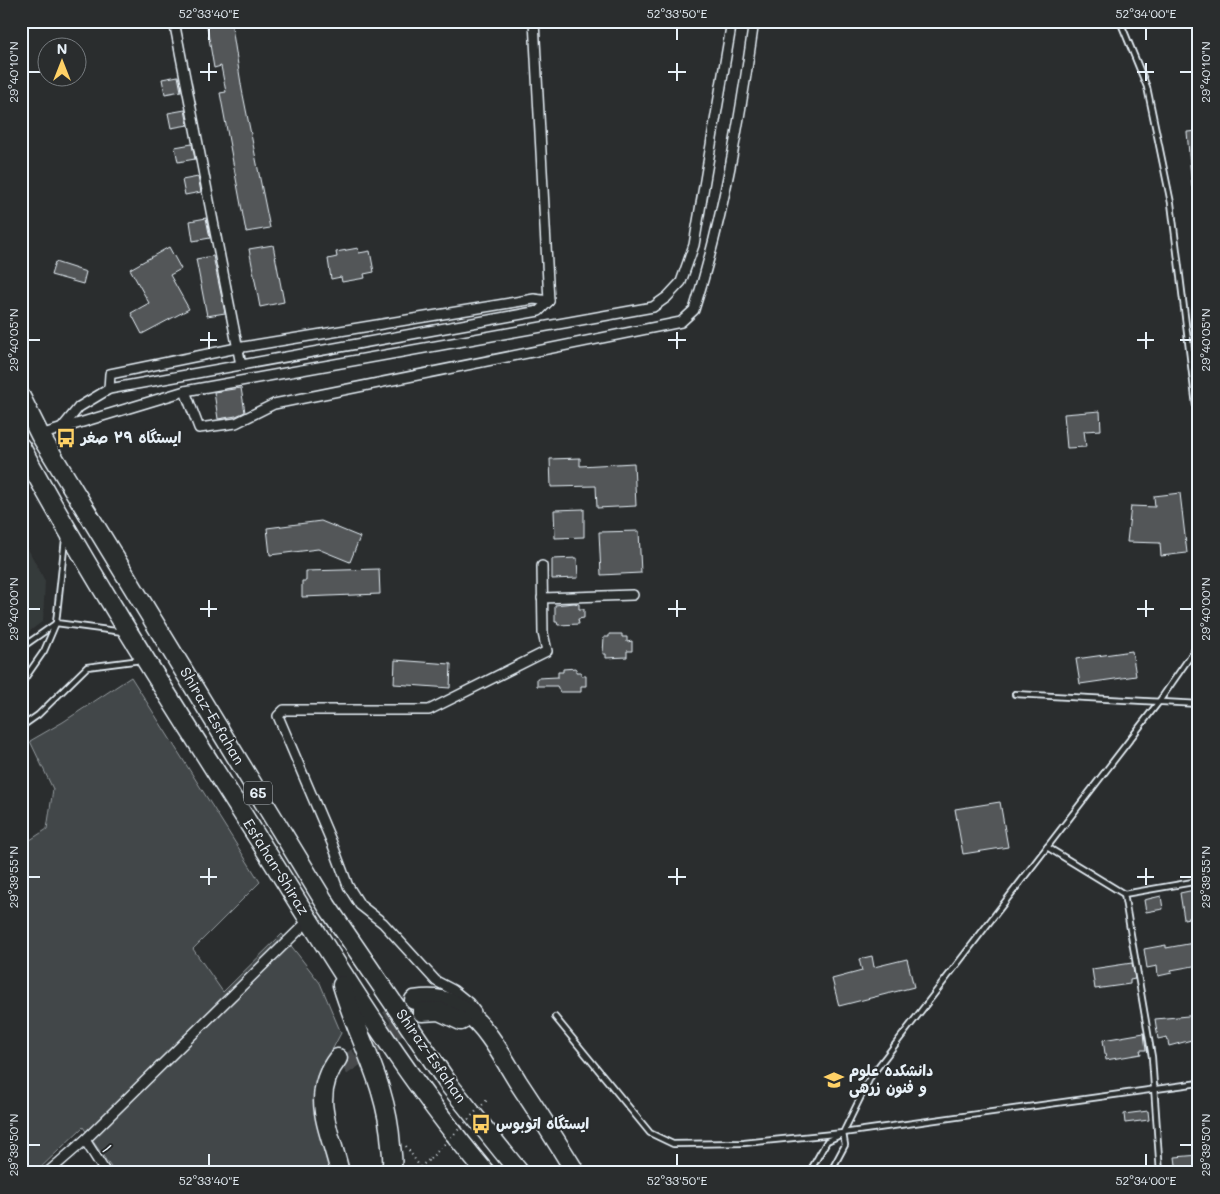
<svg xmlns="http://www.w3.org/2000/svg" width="1220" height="1194" font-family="Mali,'Playpen Sans Arabic',sans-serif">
	<rect width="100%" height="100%" fill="#2a2d2e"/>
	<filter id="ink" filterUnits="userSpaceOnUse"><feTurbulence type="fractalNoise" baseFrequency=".02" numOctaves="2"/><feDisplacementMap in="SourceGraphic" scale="10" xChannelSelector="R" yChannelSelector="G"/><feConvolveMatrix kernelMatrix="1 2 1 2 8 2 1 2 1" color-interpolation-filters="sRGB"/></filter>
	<g filter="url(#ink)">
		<path fill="#363a3b" d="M21,536L45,581L43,621L21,638Z"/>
		<path fill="#424648" stroke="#959ca0" d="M131,677L260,882L193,949L223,992L282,934L320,983L341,1033L319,1075L315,1107L333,1173H115L83,1127L35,1173H21V841L24,844L47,829L53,789L30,741L63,722Z"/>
		<g fill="#535759" stroke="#e8f1f8">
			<path d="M206,21H231L242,90L270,228L246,232L220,93L226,92L221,66L214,68Z"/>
			<path d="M178,76L181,91L165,94L162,79Z"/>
			<path d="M185,110L188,125L171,128L168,113Z"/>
			<path d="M1199,131V187H1192L1187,132Z"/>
			<path d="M192,144L195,159L178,162L175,147Z"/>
			<path d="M198,177L201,192L185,195L182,180Z"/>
			<path d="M206,218L210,238L193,241L190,221Z"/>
			<path d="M273,245L284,302L260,307L249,249Z"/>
			<path d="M169,247L181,269L170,275L189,309L142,334L131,313L149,303L130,269Z"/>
			<path d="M358,248L359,253L370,251L374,272L364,274L365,278L342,282L341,277L331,279L328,259L337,257L336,252Z"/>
			<path d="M213,256L225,313L207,316L196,259Z"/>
			<path d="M55,262L86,272L83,284L51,275Z"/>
			<path d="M241,388L245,412L236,416L218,419L214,392Z"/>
			<path d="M1100,411L1101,430L1084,431L1086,447L1067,448L1064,414Z"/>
			<path d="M580,458V466L634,463L636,506L597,508L596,486L551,487L550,459Z"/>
			<path d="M1180,493L1187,553L1161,556L1160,543L1127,542L1131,506L1155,507L1154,496Z"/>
			<path d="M584,509V537L555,538L554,510Z"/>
			<path d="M321,521L360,537L350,562L318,549L270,555L267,528Z"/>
			<path d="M639,531L641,573L601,575L599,532Z"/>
			<path d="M577,558L578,578L552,579V559Z"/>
			<path d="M379,569L380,594L302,597V581H306V571Z"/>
			<path d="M574,603L579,604V609H584V618L578,619L579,624L558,625L557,622H555V605Z"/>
			<path d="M609,634H622V637H627V642L632,641V651H627V657L606,658V654H603L604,637H609Z"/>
			<path d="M1132,651L1136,676L1080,684L1076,659Z"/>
			<path d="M395,660L451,664L450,688L394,684Z"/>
			<path d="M576,668V672H581V676H586V686H581V692H560L557,686H537V678L558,677V672H563V669Z"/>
			<path d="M1000,802L1008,847L963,854L955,809Z"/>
			<path d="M1199,889V916L1184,919L1180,893Z"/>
			<path d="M1161,896L1163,909L1146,912L1144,900Z"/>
			<path d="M1199,942V965L1171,970L1172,973L1158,976L1157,966L1147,968L1144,949L1166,945V948Z"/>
			<path d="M872,956L874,967L907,959L914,987L839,1006L832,979L862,971L859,959Z"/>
			<path d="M1132,963L1135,979L1130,980V984L1095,989L1092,969Z"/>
			<path d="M1199,1015V1038L1169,1046L1167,1037L1158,1039L1155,1019Z"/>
			<path d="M1144,1033L1146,1050H1140L1141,1054L1106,1060L1103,1040Z"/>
			<path d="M1148,1111L1149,1120L1125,1123L1124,1114Z"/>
			<path d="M1199,1155V1173H1177L1175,1157Z"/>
		</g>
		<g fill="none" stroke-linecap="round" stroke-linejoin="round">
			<g stroke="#464a4c" stroke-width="18" stroke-dasharray="18 9" stroke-linecap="butt">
				<path d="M367,1036L414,1000"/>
				<path d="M342,1067L419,1013"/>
			</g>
			<defs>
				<g id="lane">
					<path d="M1120,21L1147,87L1171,203L1199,430"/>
					<path d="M65,539L56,623L123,632"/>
					<path d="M21,648L55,624"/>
					<path d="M21,684L44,651L56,623"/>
					<path d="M1015,694L1199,704"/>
					<path d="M21,727L38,715L87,667L141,660"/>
					<path d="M1047,847L1124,894L1152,1057L1160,1173"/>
					<path d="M1124,894L1199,881"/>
					<path d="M555,1017L650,1133L673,1144L744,1143L843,1133L1199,1083"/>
					<path d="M809,1173L827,1141L840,1135"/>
					<path d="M830,1173L845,1145L843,1133L871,1076L1158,703L1194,651L1199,640"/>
				</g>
				<g id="street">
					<path d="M174,21L241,365"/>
					<path d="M109,389L110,374L237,348L534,299L549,301"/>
					<path d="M185,391L199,428L236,423L274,404L681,322L694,310C724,216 740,119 754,21"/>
					<path d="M61,429L79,407L109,389L539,311L549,301L534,21"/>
					<path d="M40,435L185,391L653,307L667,297L681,282L694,245L732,21"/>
					<path d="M542,598L633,595"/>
					<path d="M476,1012L469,1003L453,990L436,981L383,923L360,905L348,886L332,843L278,716L284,710H429L547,651L543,633L542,566"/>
					<path d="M85,1140L106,1173"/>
					<path d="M47,1173L85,1140L309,920"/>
				</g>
				<g id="highway">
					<path d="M21,397L40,435L327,906L450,1086L520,1173"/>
					<path d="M21,447C94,582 177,710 259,840C330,953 399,1070 486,1173"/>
					<path d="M342,985C359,1042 387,1084 391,1146C392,1155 394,1164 390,1173"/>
					<path d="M414,1000C434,997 448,999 465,1011C488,1028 503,1058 518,1082C538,1112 557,1142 576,1173"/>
					<path d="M422,1012L439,1011L461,1021"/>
					<path d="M338,1058C308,1097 331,1131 340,1173"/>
				</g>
			</defs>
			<use href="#lane" stroke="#e8f1f8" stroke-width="8"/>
			<use href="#street" stroke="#e8f1f8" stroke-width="12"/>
			<use href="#highway" stroke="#e8f1f8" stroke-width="21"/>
			<g stroke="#e8f1f8" stroke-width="2" stroke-dasharray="1 4" stroke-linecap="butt">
				<path d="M406,1146L420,1167L430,1159"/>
				<path d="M420,1167L424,1173"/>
			</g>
			<use href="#lane" stroke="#2a2d2e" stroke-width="4.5"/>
			<use href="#street" stroke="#2a2d2e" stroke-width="9"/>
			<use href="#highway" stroke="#2a2d2e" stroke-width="18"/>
			<path stroke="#e8f1f8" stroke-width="2" stroke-dasharray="1 4" stroke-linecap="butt" d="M430,1159L487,1100"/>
		</g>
	</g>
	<path fill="none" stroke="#e8f1f8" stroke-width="2" d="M209,28V40M677,28V40M1146,28V40M209,63V81M677,63V81M1146,63V81M28,72H40M200,72H217M668,72H686M1137,72H1154M1180,72H1192M209,332V349M677,332V349M1146,332V349M28,340H40M200,340H217M668,340H686M1137,340H1154M1180,340H1192M209,600V617M677,600V617M1146,600V617M28,609H40M200,609H217M668,609H686M1137,609H1154M1180,609H1192M209,868V885M677,868V885M1146,868V885M28,877H40M200,877H217M668,877H686M1137,877H1154M1180,877H1192M28,1145H40M1180,1145H1192M209,1154V1166M677,1154V1166M1146,1154V1166"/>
	<defs>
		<symbol id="bus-bare" viewBox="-9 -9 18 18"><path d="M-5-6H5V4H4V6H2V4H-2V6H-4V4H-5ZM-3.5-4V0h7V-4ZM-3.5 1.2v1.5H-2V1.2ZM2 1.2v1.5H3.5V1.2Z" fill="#ffd166" stroke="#2a2d2e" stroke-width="2.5" paint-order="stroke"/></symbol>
		<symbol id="university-bare" viewBox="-9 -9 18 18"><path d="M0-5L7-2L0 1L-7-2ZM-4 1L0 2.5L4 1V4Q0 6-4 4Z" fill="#ffd166" stroke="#2a2d2e" stroke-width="2.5" paint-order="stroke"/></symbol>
	</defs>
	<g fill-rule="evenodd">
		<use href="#bus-bare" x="52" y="424" width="28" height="28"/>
		<use href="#university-bare" x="820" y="1066" width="28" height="28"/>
		<use href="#bus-bare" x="467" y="1110" width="28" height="28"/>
	</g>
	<g text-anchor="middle" stroke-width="4" stroke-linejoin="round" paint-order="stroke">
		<rect fill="#2a2d2e" stroke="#afb6bb" stroke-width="1" x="244" y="781.5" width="28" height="23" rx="4"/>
		<g font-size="14" font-weight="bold" fill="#e8f1f8">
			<text x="258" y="798">65</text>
		</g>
		<g font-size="15" font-weight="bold" fill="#e8f1f8" stroke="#2a2d2e" text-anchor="start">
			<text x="81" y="443">ایستگاه ۲۹ صغر</text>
			<text x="849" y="1076">دانشکده علوم<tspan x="849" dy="17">و فنون زرهی</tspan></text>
			<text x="496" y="1129">ایستگاه اتوبوس</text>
		</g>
		<g font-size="15" fill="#e8f1f8" stroke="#2a2d2e">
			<text transform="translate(212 716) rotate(59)" y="5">Shiraz-Esfahan</text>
			<text transform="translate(276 867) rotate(58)" y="5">Esfahan-Shiraz</text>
			<text transform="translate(431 1056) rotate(55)" y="5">Shiraz-Esfahan</text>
			<text transform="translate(107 1149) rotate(57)" y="5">۱</text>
		</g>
	</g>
	<rect width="1220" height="1194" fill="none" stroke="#2a2d2e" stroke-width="55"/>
	<g transform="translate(62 62)"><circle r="24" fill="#2a2d2e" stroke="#767b7f"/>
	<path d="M0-4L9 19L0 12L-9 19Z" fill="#ffd166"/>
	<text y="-8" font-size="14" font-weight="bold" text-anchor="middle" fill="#e8f1f8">N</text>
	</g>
	<rect x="28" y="28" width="1164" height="1138" fill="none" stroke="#e8f1f8" stroke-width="2"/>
	<g font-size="12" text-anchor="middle" fill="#e8f1f8">
		<text x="209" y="18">52°33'40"E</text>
		<text x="677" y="18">52°33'50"E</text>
		<text x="1146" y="18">52°34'00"E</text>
		<text transform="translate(14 72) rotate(-90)" y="4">29°40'10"N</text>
		<text transform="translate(1206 72) rotate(-90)" y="4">29°40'10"N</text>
		<text transform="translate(14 340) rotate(-90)" y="4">29°40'05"N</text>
		<text transform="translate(1206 340) rotate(-90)" y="4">29°40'05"N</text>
		<text transform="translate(14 609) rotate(-90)" y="4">29°40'00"N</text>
		<text transform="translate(1206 609) rotate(-90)" y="4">29°40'00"N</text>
		<text transform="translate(14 877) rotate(-90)" y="4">29°39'55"N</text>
		<text transform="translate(1206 877) rotate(-90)" y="4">29°39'55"N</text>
		<text transform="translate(14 1145) rotate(-90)" y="4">29°39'50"N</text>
		<text transform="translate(1206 1145) rotate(-90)" y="4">29°39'50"N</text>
		<text x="209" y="1185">52°33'40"E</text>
		<text x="677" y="1185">52°33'50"E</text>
		<text x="1146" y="1185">52°34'00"E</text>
	</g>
</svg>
